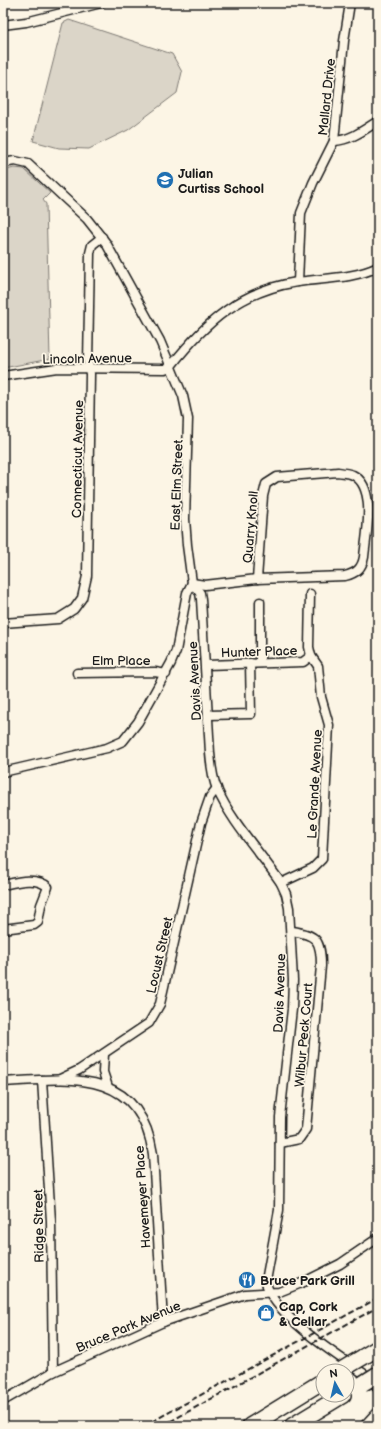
<svg xmlns="http://www.w3.org/2000/svg" width="381" height="1429" font-family="'Balsamiq Sans',sans-serif">
	<rect width="100%" height="100%" fill="#fcf5e5"/>
	<filter id="ink" filterUnits="userSpaceOnUse"><feTurbulence type="fractalNoise" baseFrequency=".025" numOctaves="2"/><feDisplacementMap in="SourceGraphic" scale="8" xChannelSelector="R" yChannelSelector="G"/><feConvolveMatrix kernelMatrix="1 2 1 2 8 2 1 2 1" color-interpolation-filters="sRGB"/></filter>
	<g filter="url(#ink)">
		<g fill="#dbd5c8" stroke="#7c7872">
			<path d="M69,20L172,54L182,72L177,93L128,130L89,149L59,148L33,141L63,23Z"/>
			<path d="M14,168L24,169L50,193L43,200L46,204L50,359L3,368V171Z"/>
		</g>
		<g fill="none" stroke-linecap="round" stroke-linejoin="round">
			<defs>
				<g id="street">
					<path d="M3,25L26,22L101,3"/>
					<path d="M334,141C351,140 364,130 378,121"/>
					<path d="M3,163L15,161L28,164L87,219L106,243L160,341L183,396L188,419L185,519L187,545L192,583L187,593L176,651L171,663L138,722L123,741L107,748L3,772"/>
					<path d="M298,282L301,213L313,183L334,141L344,41L350,3"/>
					<path d="M3,376L57,368L165,369L171,366C206,322 240,291 297,282C324,278 353,279 378,267"/>
					<path d="M338,472C342,473 349,473 353,475C377,487 366,535 364,557C362,568 357,573 345,576L257,579L263,496L266,484L277,477Z"/>
					<path d="M192,583L200,593L201,599L210,753C211,765 212,777 217,789C232,823 260,852 281,883L286,894L289,908L293,980L292,1009L280,1117L279,1210L266,1281C269,1313 345,1361 372,1379"/>
					<path d="M192,583L205,585L257,579"/>
					<path d="M3,623L58,619L74,609L82,598L87,576L90,374L88,362L90,253L92,245L102,237"/>
					<path d="M260,663V602"/>
					<path d="M206,665L303,662L311,656"/>
					<path d="M77,673L155,672L166,674"/>
					<path d="M208,715L251,714L250,663"/>
					<path d="M281,883L313,868L322,859L329,725L321,697L318,666L311,656L309,647L310,594"/>
					<path d="M3,885C16,882 37,876 48,887L41,905L38,922L34,925L3,929"/>
					<path d="M104,1054L103,1072L108,1087"/>
					<path d="M60,1079L79,1070L149,1023L160,1004L201,823L210,797L217,788"/>
					<path d="M42,1080L51,1221L53,1372"/>
					<path d="M3,1082C70,1078 140,1068 153,1154L163,1322"/>
					<path d="M280,1143L299,1139L306,1129L321,966C321,940 317,935 292,931"/>
					<path d="M372,1379L378,1389"/>
					<path d="M3,1401L53,1372L163,1322L245,1294L279,1292L304,1282L340,1264L378,1238"/>
				</g>
				<path id="secondary" d="M366,1426L378,1413"/>
				<g id="highway">
					<path d="M363,1357L378,1348"/>
					<path d="M250,1426L323,1381"/>
					<path d="M292,1426L343,1395"/>
				</g>
			</defs>
			<use href="#street" stroke="#1c1c1c" stroke-width="11"/>
			<use href="#secondary" stroke="#1c1c1c" stroke-width="14"/>
			<use href="#highway" stroke="#1c1c1c" stroke-width="18"/>
			<use href="#street" stroke="#fcf5e5" stroke-width="8"/>
			<use href="#secondary" stroke="#fcf5e5" stroke-width="11"/>
			<use href="#highway" stroke="#fcf5e5" stroke-width="15"/>
			<g stroke="#1c1c1c" stroke-width="2" stroke-dasharray="6 3" stroke-linecap="butt">
				<path d="M144,1426L378,1298"/>
				<path d="M162,1426L378,1307"/>
			</g>
			<defs>
				<g id="highway-bridge">
					<path d="M343,1369L363,1357"/>
					<path d="M362,1384L378,1374"/>
				</g>
			</defs>
			<use href="#highway-bridge" stroke="#1c1c1c" stroke-width="18" stroke-linecap="butt"/>
			<use href="#highway-bridge" stroke="#fcf5e5" stroke-width="15"/>
		</g>
	</g>
	<defs>
		<symbol id="school-disc" viewBox="-11 -11 22 22"><circle r="9.5" fill="#1f6fb2" stroke="#fcf5e5"/><path d="M0-5L7-2L0 1L-7-2ZM-4 1L0 2.5L4 1V4Q0 6-4 4Z" fill="#fff"/></symbol>
		<symbol id="restaurant-disc" viewBox="-11 -11 22 22"><circle r="9.5" fill="#1f6fb2" stroke="#fcf5e5"/><path d="M-5-6h1v4h1v-4h1v4h1v-4h1v5L-1.5 .5V6h-2V.5L-5-1ZM5-6V6H3V1.5H1.5Q1.5-4 5-6Z" fill="#fff"/></symbol>
		<symbol id="shop-disc" viewBox="-11 -11 22 22"><circle r="9.5" fill="#1f6fb2" stroke="#fcf5e5"/><path d="M-5-2.5h2.3a2.7 3.5 0 0 1 5.4 0H5L5.5 6h-11ZM-1.5-2.5h3a1.5 2.3 0 0 0-3 0Z" fill="#fff"/></symbol>
	</defs>
	<g fill-rule="evenodd">
		<use href="#school-disc" x="155" y="170" width="20" height="20"/>
		<use href="#restaurant-disc" x="237" y="1270" width="20" height="20"/>
		<use href="#shop-disc" x="256" y="1303" width="20" height="20"/>
	</g>
	<g text-anchor="middle" stroke-width="3.5" stroke-linejoin="round" paint-order="stroke">
		<g font-size="13" fill="#1c1c1c" stroke="#fcf5e5">
			<text transform="translate(326 97) rotate(-84)" y="5">Mallard Drive</text>
			<text transform="translate(87 358) rotate(-1)" y="5">Lincoln Avenue</text>
			<text transform="translate(77 459) rotate(-89)" y="5">Connecticut Avenue</text>
			<text transform="translate(176 485) rotate(-88)" y="5">East Elm Street</text>
			<text transform="translate(250 527) rotate(-85)" y="5">Quarry Knoll</text>
			<text transform="translate(259 651) rotate(-2)" y="5">Hunter Place</text>
			<text x="121" y="665">Elm Place</text>
			<text transform="translate(194 681) rotate(-93)" y="5">Davis Avenue</text>
			<text transform="translate(314 784) rotate(-87)" y="5">Le Grande Avenue</text>
			<text transform="translate(159 955) rotate(-77)" y="5">Locust Street</text>
			<text transform="translate(279 993) rotate(-88)" y="5">Davis Avenue</text>
			<text transform="translate(303 1035) rotate(-85)" y="5">Wilbur Peck Court</text>
			<text transform="translate(142 1197) rotate(-94)" y="5">Havemeyer Place</text>
			<text transform="translate(38 1226) rotate(-91)" y="5">Ridge Street</text>
			<text transform="translate(128 1326) rotate(-23)" y="5">Bruce Park Avenue</text>
		</g>
		<g font-size="13" font-weight="bold" fill="#1c1c1c" stroke="#fcf5e5" text-anchor="start">
			<text x="178" y="178">Julian<tspan x="178" dy="15">Curtiss School</tspan></text>
			<text x="260" y="1285">Bruce Park Grill</text>
			<text x="279" y="1311">Cap, Cork<tspan x="279" dy="15">&amp; Cellar</tspan></text>
		</g>
	</g>
	<rect width="381" height="1429" fill="none" stroke="#fcf5e5" stroke-width="16"/>
	<rect x="8" y="8" width="365" height="1413" fill="none" stroke="#1c1c1c" stroke-width="1.5" filter="url(#ink)"/>
	<g transform="translate(335 1383) rotate(352)"><circle r="19" fill="#fcf5e5" stroke="#a29e95"/>
	<path d="M0-3L7 15L0 10L-7 15Z" fill="#1f6fb2"/>
	<text y="-6" font-size="11" font-weight="bold" text-anchor="middle" fill="#1c1c1c">N</text>
	</g>
</svg>
